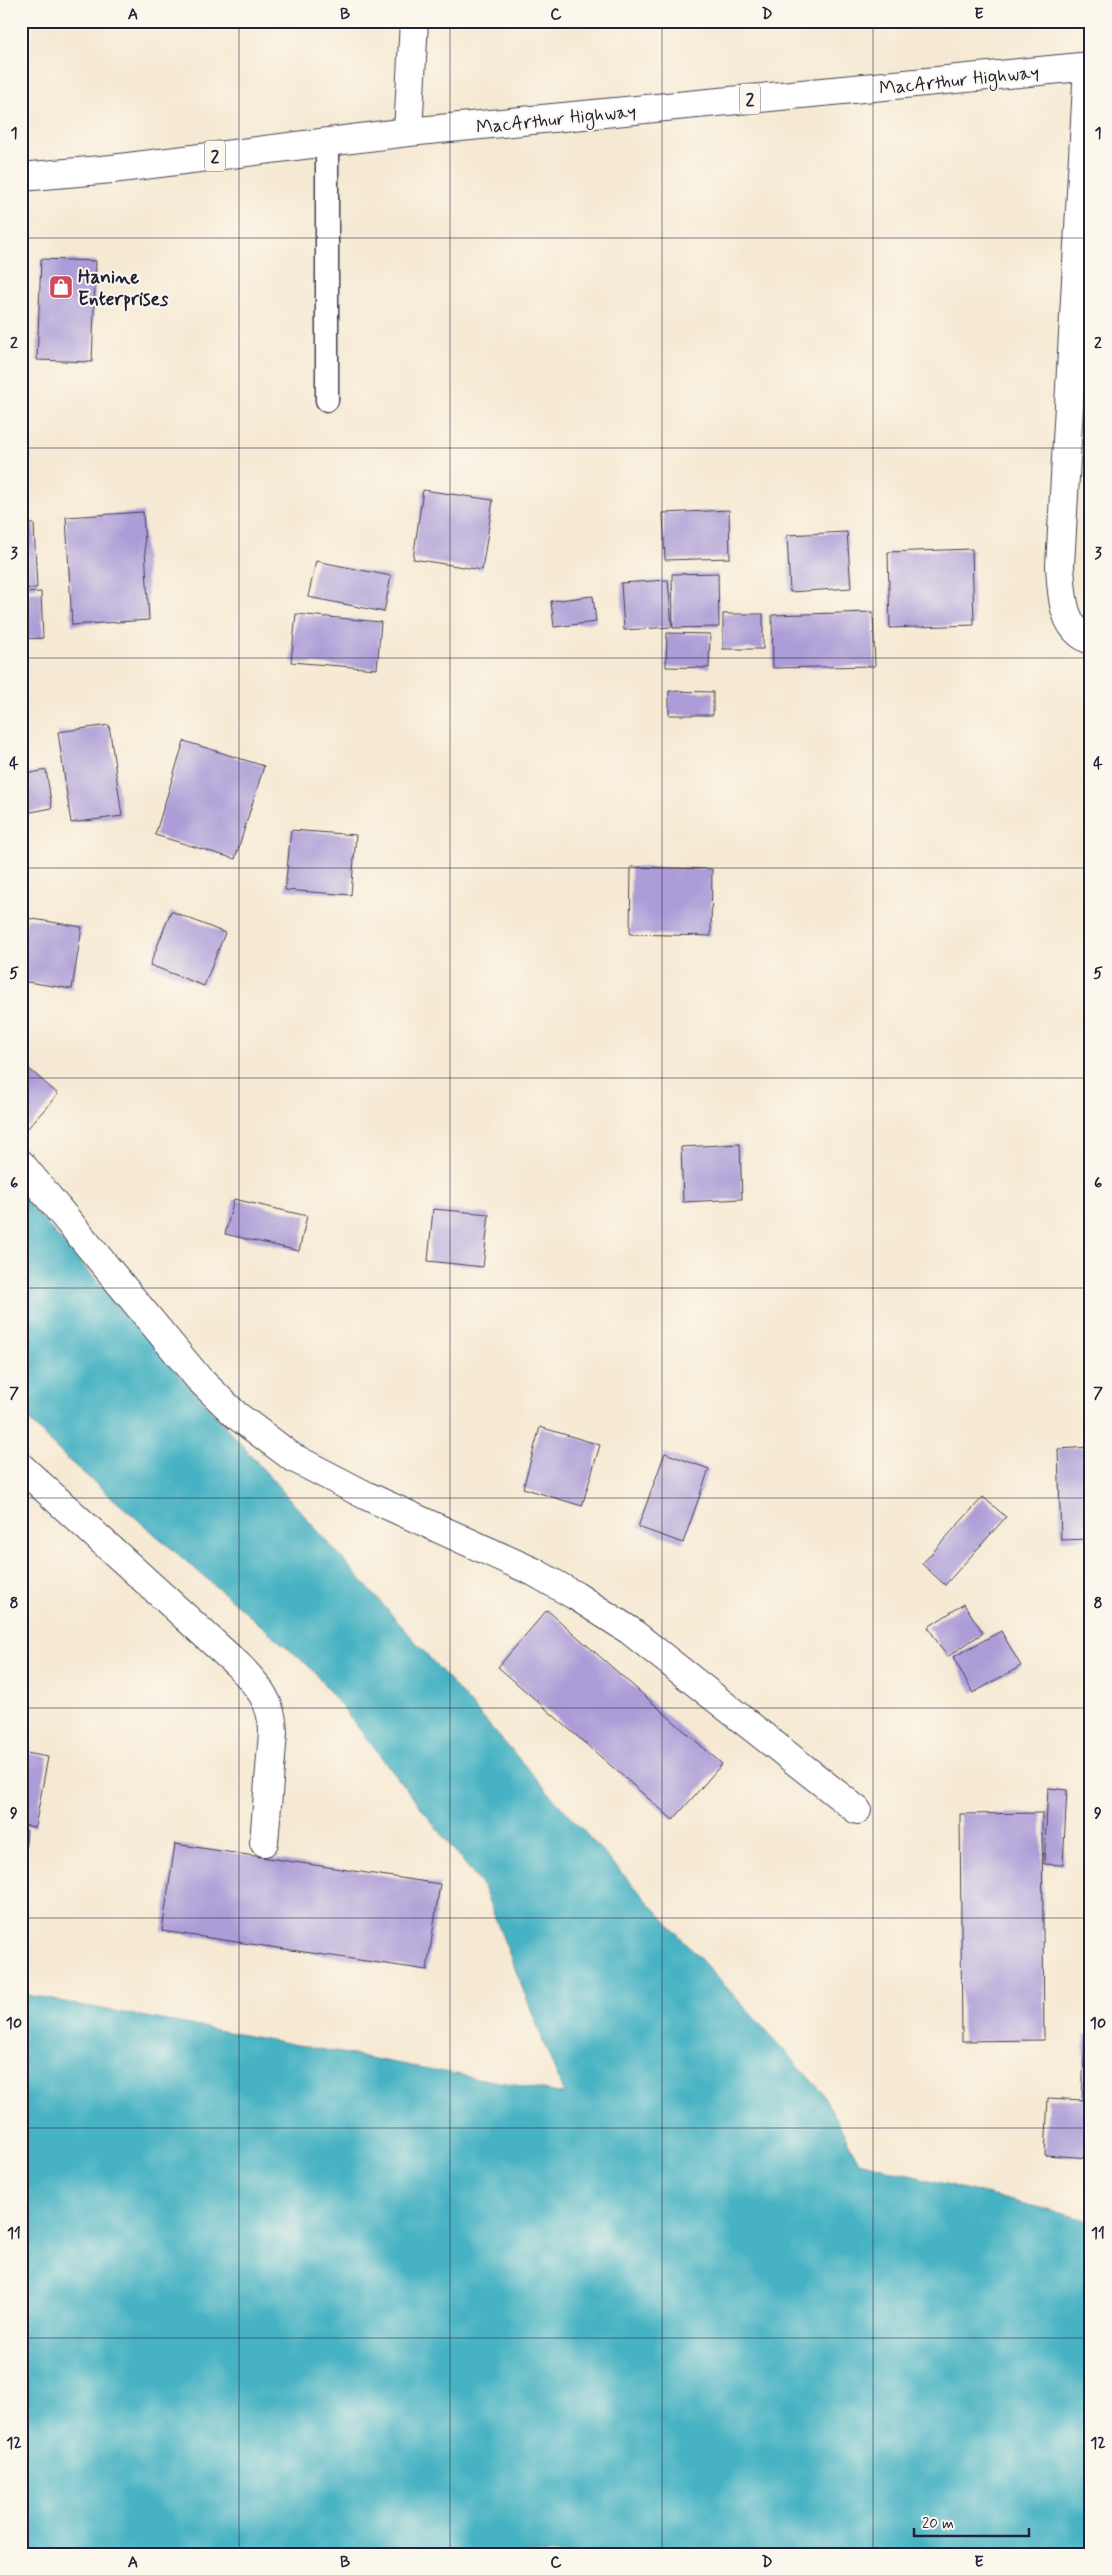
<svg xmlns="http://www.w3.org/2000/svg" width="1112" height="2575" font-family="Mynerve,sans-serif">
	<rect width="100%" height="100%" fill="#fbf7ec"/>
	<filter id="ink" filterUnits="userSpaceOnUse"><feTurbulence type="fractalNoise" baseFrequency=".02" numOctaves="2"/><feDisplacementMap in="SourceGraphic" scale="10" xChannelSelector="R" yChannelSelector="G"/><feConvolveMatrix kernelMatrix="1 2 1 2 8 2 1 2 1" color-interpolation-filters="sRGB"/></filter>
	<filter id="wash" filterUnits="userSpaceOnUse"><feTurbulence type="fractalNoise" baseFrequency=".0096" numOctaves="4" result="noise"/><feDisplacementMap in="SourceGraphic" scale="20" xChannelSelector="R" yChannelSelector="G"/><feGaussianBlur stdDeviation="1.12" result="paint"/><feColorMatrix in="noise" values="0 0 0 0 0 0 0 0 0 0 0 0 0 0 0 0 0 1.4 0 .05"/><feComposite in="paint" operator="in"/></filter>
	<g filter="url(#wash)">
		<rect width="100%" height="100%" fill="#f6e9d3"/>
		<path fill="#46b2c3" stroke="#346a7f" d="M21,1195L558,1803L821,2091L859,2162L1091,2221V2554H21V1994L564,2094L483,1887L313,1670L67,1459L21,1412Z"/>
		<g id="blocks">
			<g fill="#ac9cd7">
				<path d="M41,259L96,261L92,362L37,360Z"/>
				<path d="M423,490L493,500L482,570L413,559Z"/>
				<path d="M729,510L730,558L665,560L663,513Z"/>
				<path d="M143,512L149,620L72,625L66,517Z"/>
				<path d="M21,524H34L37,588L21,589Z"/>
				<path d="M847,532L851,588L790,592L787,535Z"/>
				<path d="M972,549L974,625L890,628L888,552Z"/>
				<path d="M316,561L391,576L384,612L308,597Z"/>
				<path d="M718,573L719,627L673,628L672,574Z"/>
				<path d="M668,580L672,627L624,630L621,583Z"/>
				<path d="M41,592L43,638L21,639V593Z"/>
				<path d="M593,596L596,622L554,627L551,601Z"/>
				<path d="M873,612L875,666L773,668L772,615Z"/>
				<path d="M296,614L381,622L377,669L291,662Z"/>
				<rect x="723" y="614" width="40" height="35"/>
				<path d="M667,633L710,634L709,668L666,667Z"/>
				<path d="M669,691L713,692V715H669Z"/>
				<path d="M109,725L122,816L71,823L58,732Z"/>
				<path d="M184,741L264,766L235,859L155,835Z"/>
				<path d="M46,770L52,808L21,814V775Z"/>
				<path d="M291,830L356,835L351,895L285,890Z"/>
				<path d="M21,867L27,891L21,893Z"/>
				<path d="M631,867L712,869L711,936L630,934Z"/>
				<path d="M171,911L225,933L204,986L150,965Z"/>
				<path d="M27,918L82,927L72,989L21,981V951Z"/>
				<path d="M21,1062L58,1094L28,1128L21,1122Z"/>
				<path d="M740,1144L742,1199L683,1202L681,1147Z"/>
				<path d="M234,1199L307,1216L299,1251L225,1234Z"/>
				<path d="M433,1209L489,1214L483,1267L428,1261Z"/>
				<path d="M540,1427L600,1445L582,1506L523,1488Z"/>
				<path d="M1091,1447V1539L1061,1540L1058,1449Z"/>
				<path d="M665,1453L709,1469L683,1543L638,1527Z"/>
				<path d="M983,1497L1006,1517L945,1585L922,1564Z"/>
				<path d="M964,1604L983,1633L947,1657L928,1627Z"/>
				<path d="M547,1610L722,1764L673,1820L498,1667Z"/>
				<path d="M1001,1631L1021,1666L973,1693L953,1657Z"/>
				<path d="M21,1752L48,1757L35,1827L21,1825Z"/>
				<path d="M1048,1788L1067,1790L1063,1865L1044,1864Z"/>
				<path d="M1042,1813L1044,2040L962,2041L960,1814Z"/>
				<path d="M21,1829L27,1830L23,1880H21Z"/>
				<path d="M175,1844L440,1884L427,1970L162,1931Z"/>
				<path d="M1085,2034H1091V2158L1045,2155L1048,2098L1082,2100Z"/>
			</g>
		</g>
	</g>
	<g filter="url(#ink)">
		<use href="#blocks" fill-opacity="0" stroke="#424052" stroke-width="1"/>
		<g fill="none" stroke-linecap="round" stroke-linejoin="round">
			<defs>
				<path id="lane" d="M327,142V400"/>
				<g id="street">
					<path d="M1088,67L1060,566C1062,593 1061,629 1091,640"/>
					<path d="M21,1164L199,1379L236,1415L292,1457L367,1496L534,1572L576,1596L629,1630L857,1810"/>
					<path d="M21,1467L238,1665C258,1685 273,1703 273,1733L264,1842"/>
				</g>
				<path id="secondary" d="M408,132L414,21"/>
				<path id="highway" d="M21,177L112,169L408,132L1091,66"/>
			</defs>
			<use href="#lane" stroke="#424052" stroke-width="25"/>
			<use href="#street" stroke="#424052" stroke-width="30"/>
			<use href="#secondary" stroke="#424052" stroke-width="30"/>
			<use href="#highway" stroke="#424052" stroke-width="30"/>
			<use href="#lane" stroke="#fff" stroke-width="22"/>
			<use href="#street" stroke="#fff" stroke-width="28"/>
			<use href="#secondary" stroke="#fff" stroke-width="28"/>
			<use href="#highway" stroke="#fff" stroke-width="28"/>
		</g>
	</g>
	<path fill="none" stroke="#22223b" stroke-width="1" stroke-opacity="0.55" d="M239,21V2554M450,21V2554M662,21V2554M873,21V2554M21,238H1091M21,448H1091M21,658H1091M21,868H1091M21,1078H1091M21,1288H1091M21,1498H1091M21,1708H1091M21,1918H1091M21,2128H1091M21,2338H1091"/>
	<defs>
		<symbol id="shop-square" viewBox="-11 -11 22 22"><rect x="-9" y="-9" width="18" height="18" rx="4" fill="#d1495b" stroke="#fbf7ec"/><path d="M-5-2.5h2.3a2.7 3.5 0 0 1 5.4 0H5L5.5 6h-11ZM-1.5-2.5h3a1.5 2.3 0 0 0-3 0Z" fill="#fff"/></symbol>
	</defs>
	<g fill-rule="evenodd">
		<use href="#shop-square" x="47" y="273" width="28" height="28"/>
	</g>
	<g text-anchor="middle" stroke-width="4" stroke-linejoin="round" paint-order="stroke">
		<g fill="#fbf7ec" stroke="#636270" stroke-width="1">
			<rect x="740" y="83.5" width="20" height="31" rx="4"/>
			<rect x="205" y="140.5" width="20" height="31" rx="4"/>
		</g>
		<g font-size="18" font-weight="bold" fill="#22223b">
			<text x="750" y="105">2</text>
			<text x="215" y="162">2</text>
		</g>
		<g font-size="19" fill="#22223b" stroke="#fbf7ec">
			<text transform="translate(959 79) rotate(-6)" y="7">MacArthur Highway</text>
			<text transform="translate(556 118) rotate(-6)" y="7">MacArthur Highway</text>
		</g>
		<g font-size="19" font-weight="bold" fill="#22223b" stroke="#fbf7ec" text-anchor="start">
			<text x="78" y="283">Hanine<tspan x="78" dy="22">Enterprises</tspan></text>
		</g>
	</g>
	<rect width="1112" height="2575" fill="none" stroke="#fbf7ec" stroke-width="55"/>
	<path d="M914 2528v8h115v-8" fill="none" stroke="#22223b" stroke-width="2.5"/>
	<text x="922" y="2528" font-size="15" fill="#22223b" stroke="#fbf7ec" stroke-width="4" paint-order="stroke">20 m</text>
	<rect x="28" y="28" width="1056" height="2520" fill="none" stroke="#22223b" stroke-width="2"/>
	<g font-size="16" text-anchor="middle" font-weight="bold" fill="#22223b">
		<text x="133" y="19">A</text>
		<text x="345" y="19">B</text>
		<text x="556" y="19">C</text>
		<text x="767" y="19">D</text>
		<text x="979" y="19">E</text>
		<text x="14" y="138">1</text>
		<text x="1098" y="138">1</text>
		<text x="14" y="348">2</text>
		<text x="1098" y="348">2</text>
		<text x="14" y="558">3</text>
		<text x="1098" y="558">3</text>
		<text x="14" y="768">4</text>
		<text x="1098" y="768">4</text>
		<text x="14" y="978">5</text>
		<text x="1098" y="978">5</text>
		<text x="14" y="1188">6</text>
		<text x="1098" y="1188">6</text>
		<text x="14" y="1398">7</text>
		<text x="1098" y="1398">7</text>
		<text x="14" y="1608">8</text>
		<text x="1098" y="1608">8</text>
		<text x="14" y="1818">9</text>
		<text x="1098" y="1818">9</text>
		<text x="14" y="2028">10</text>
		<text x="1098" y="2028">10</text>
		<text x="14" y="2238">11</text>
		<text x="1098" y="2238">11</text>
		<text x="14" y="2448">12</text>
		<text x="1098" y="2448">12</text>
		<text x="133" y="2567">A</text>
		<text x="345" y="2567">B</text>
		<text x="556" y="2567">C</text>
		<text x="767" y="2567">D</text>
		<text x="979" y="2567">E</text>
	</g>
</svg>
